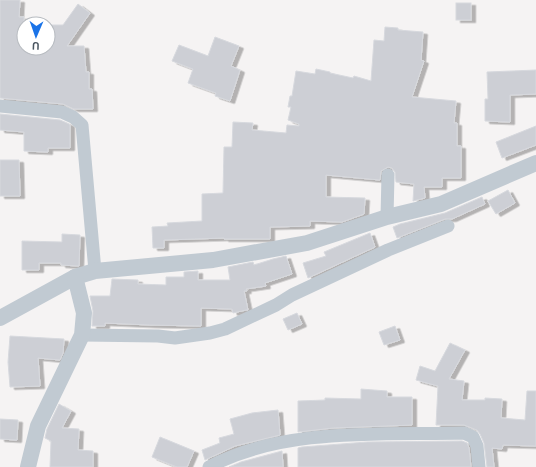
<svg xmlns="http://www.w3.org/2000/svg" width="536" height="467" font-family="Ubuntu,sans-serif">
	<defs>
		<filter id="shadow"><feDropShadow dx="4.5" dy="2.5" stdDeviation="0" flood-color="#0004"/></filter>
	</defs>
	<rect width="100%" height="100%" fill="#f5f3f3"/>
	<g fill="#cdcfd5" stroke="#d7d9de" filter="url(#shadow)">
		<path d="M0,0H20L19,17H24V48H48V25H63L78,4L90,13L67,46H84L86,72H89V89H92L93,109H74L63,104L0,98Z"/>
		<rect x="456" y="3" width="15" height="17"/>
		<path d="M385,27L398,28V30L423,32L421,60L424,61L412,97L456,101L454,123H457V146H461V178H442V187H424L425,198L413,201L414,184L396,182L395,172L392,168L388,167L381,171L380,180L326,175V197L365,198L364,214L342,222L310,221V226L270,227V239H224V238L164,240V248H153L152,227L168,226L167,223L202,221V194L223,193L224,147H232L233,122L253,123L252,130L286,133L287,125L299,126V124L288,120L291,107H288L290,96H292L296,71L315,74L316,69L330,72V73L353,78L354,76L371,81L374,40L384,41Z"/>
		<path d="M215,37L239,46L231,66L240,70L230,101L215,96L216,93L188,83L193,69L172,61L179,45L208,56Z"/>
		<path d="M536,70V94L510,95V122L485,121V99H488L487,72Z"/>
		<path d="M0,114L60,120L69,124L70,125V148H48V152L24,151V132L0,130Z"/>
		<path d="M536,126V145L502,158L496,142Z"/>
		<path d="M0,160H19L20,196H0Z"/>
		<path d="M508,190L515,203L496,214L488,201Z"/>
		<path d="M482,197L485,204L452,219H445L397,238L393,227L400,224L445,213Z"/>
		<path d="M370,233L375,247L308,278L303,263L326,256L324,252Z"/>
		<path d="M62,234L80,235L79,266L61,265V263H39V270H22V241L62,242Z"/>
		<path d="M286,256L292,274L265,283L266,286L246,289L247,291H244L248,310H246L233,313L232,309L201,308V326L150,325L105,323V326H92L93,311L90,296H110L112,279L138,280V284L166,285V277H184V272L198,271V280H230L228,267L253,262L254,265L273,259Z"/>
		<path d="M297,313L302,324L288,330L283,319Z"/>
		<path d="M395,326L400,340L384,345L379,332Z"/>
		<path d="M10,336L64,339L63,353L60,360L38,358L40,386L10,387L8,362Z"/>
		<path d="M450,343L465,350L449,379L464,381L462,400H485V398L502,399L501,418L525,420L527,391H536V446L503,445L502,449L492,448L494,467H487L484,443L480,434L477,430L464,425H436L438,386L416,380L420,366L435,371Z"/>
		<path d="M361,389L387,391V397H412V425L333,428L298,432V401L325,400V398L361,399Z"/>
		<path d="M59,404L71,411L62,428L79,429L78,450L93,451V467H50L51,441L45,438L47,429Z"/>
		<path d="M278,410L280,435L235,446L205,460L202,450L220,443L219,438L234,434L230,419L252,413Z"/>
		<path d="M0,419L18,420L17,440L0,439Z"/>
		<path d="M160,437L194,451L187,467H177L152,457Z"/>
		<path d="M462,441L467,443L469,448L471,467H298V448L302,447L367,442Z"/>
		<path d="M282,451L283,467H229L241,462Z"/>
	</g>
	<g fill="none" stroke-linecap="round" stroke-linejoin="round">
		<g stroke="#c1cad2" stroke-width="13">
			<path d="M0,106L62,112L73,117L82,125L95,271"/>
			<path d="M387,217L388,175"/>
			<path d="M82,335L158,336L175,338L210,333L225,329L276,305L292,295L388,250L448,226"/>
			<path d="M209,467C283,427 382,435 464,433L473,437L477,446L479,467"/>
		</g>
		<g stroke="#c1cad2" stroke-width="16">
			<path d="M0,318L75,277L95,271L213,260L307,243L387,217L441,204L536,163"/>
			<path d="M28,467L38,426L82,335L84,313L75,277"/>
		</g>
	</g>
	<g transform="translate(36 36) rotate(182)"><circle r="19" fill="#ffffff" stroke="#b7bbc0"/>
	<path d="M0-3L7 15L0 10L-7 15Z" fill="#1a73e8"/>
	<text y="-6" font-size="11" font-weight="bold" text-anchor="middle" fill="#4a5661">U</text>
	</g>
</svg>
